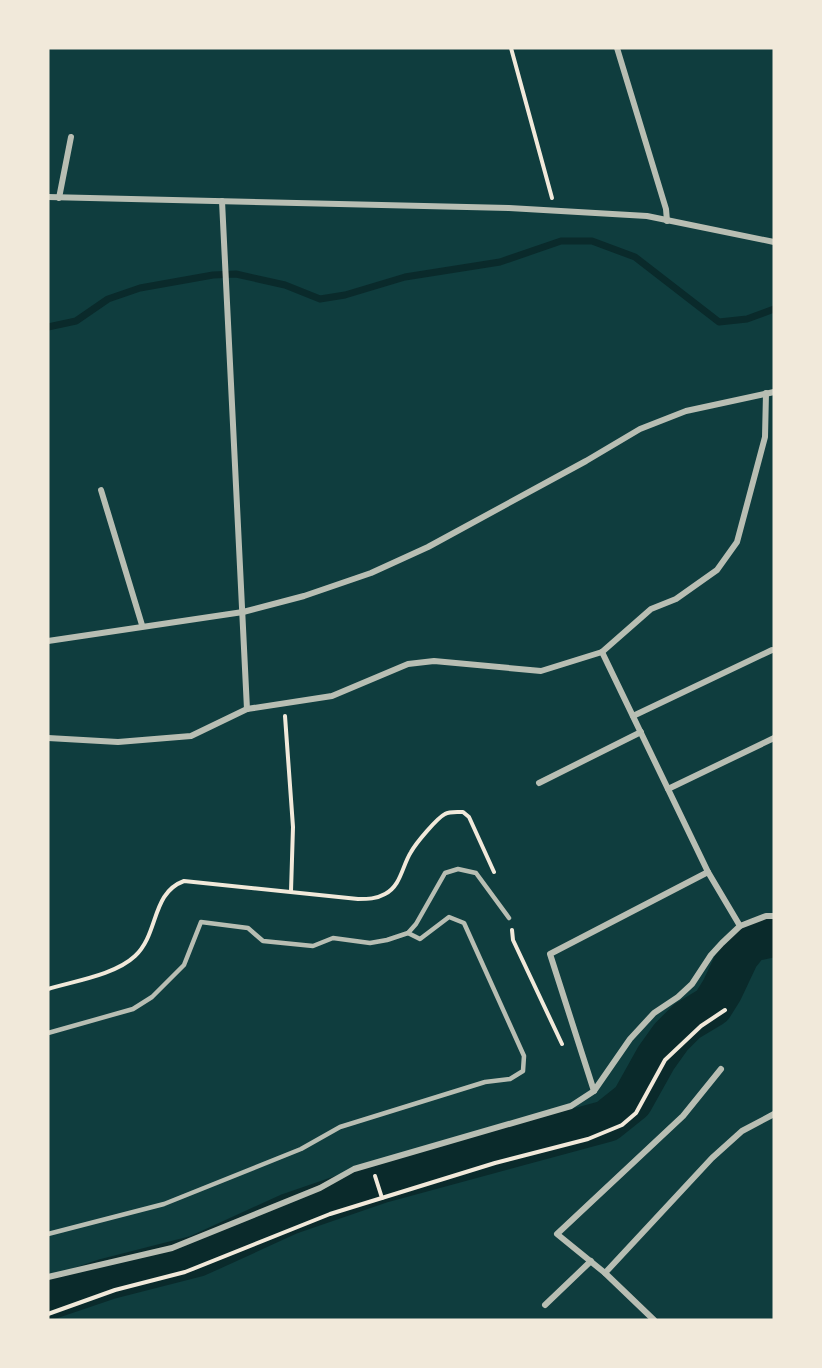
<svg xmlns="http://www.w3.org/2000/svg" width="822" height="1368" font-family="'Times New Roman',serif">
	<rect width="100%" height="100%" fill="#0f3d3e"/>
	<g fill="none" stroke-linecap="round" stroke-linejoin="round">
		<path stroke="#0a2a2b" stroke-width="7" d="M48,327L76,321L108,299L140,288L213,275L236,274L285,285L320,299L345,295L405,277L500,262L561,241H592L635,257L719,322L747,319L774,309"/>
		<path stroke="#0a2a2b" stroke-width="42" d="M48,1299L107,1279L197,1256L289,1214L382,1182L607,1121L632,1101L656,1058L671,1037L687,1021L712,1006L722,990L738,956L750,941L774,936"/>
		<g stroke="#f1e9da" stroke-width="4">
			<path d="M511,48L552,198"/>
			<path d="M285,716L293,827L291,891"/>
			<path d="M512,930L513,940L562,1044"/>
			<path d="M48,989C74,981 115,975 135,956C159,934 151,893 184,881L358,899C368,899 376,899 385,894C401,886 402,866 411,852C416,843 437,818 445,814C450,811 458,812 463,812L469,817L494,872"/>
			<path d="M375,1176L382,1198"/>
			<path d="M48,1314L115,1290L185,1272L330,1214L495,1163L588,1139L622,1125L636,1113L665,1060L701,1026L725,1010"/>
		</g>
		<g stroke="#b8beb3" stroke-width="4.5">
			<path d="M48,1033L133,1009L152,997L184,965L201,922L248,928L263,941L313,946L333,938L370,943L387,940L408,933L416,924L445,873L458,869L476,873L509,918"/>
			<path d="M48,1234L164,1204L301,1149L340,1127L485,1082L510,1079L523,1071L524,1056L464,923L449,917L420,939L408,933"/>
		</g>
		<g stroke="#b8beb3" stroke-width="6">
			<path d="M617,48L666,209L667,221"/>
			<path d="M48,197L509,208L647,216L774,242"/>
			<path d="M59,198L71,137"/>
			<path d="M222,201L247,709"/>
			<path d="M101,490L142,625"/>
			<path d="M48,641L243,612L304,596L371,573L428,547L586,461L640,429L686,411L774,392"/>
			<path d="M633,716L772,650"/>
			<path d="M48,738L118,742L191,736L247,709L332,696L408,664L434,661L541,671L602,652L651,609L676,599L717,570L737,542L765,437L766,393"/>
			<path d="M539,783L641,732"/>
			<path d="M668,789L774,738"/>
			<path d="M708,872L740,926"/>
			<path d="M594,1091L550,954L708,872L602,652"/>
			<path d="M605,1273L557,1234L683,1116L721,1069"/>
			<path d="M48,1277L172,1248L320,1188L354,1169L571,1106L594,1091L630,1039L654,1013L678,997L692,984L711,955L722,943L740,926L766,916H774"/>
			<path d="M545,1305L591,1261"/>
			<path d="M654,1320L605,1273L712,1158L742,1131L774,1114"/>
		</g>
	</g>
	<rect width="822" height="1368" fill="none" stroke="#f1e9da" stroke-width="99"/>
</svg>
